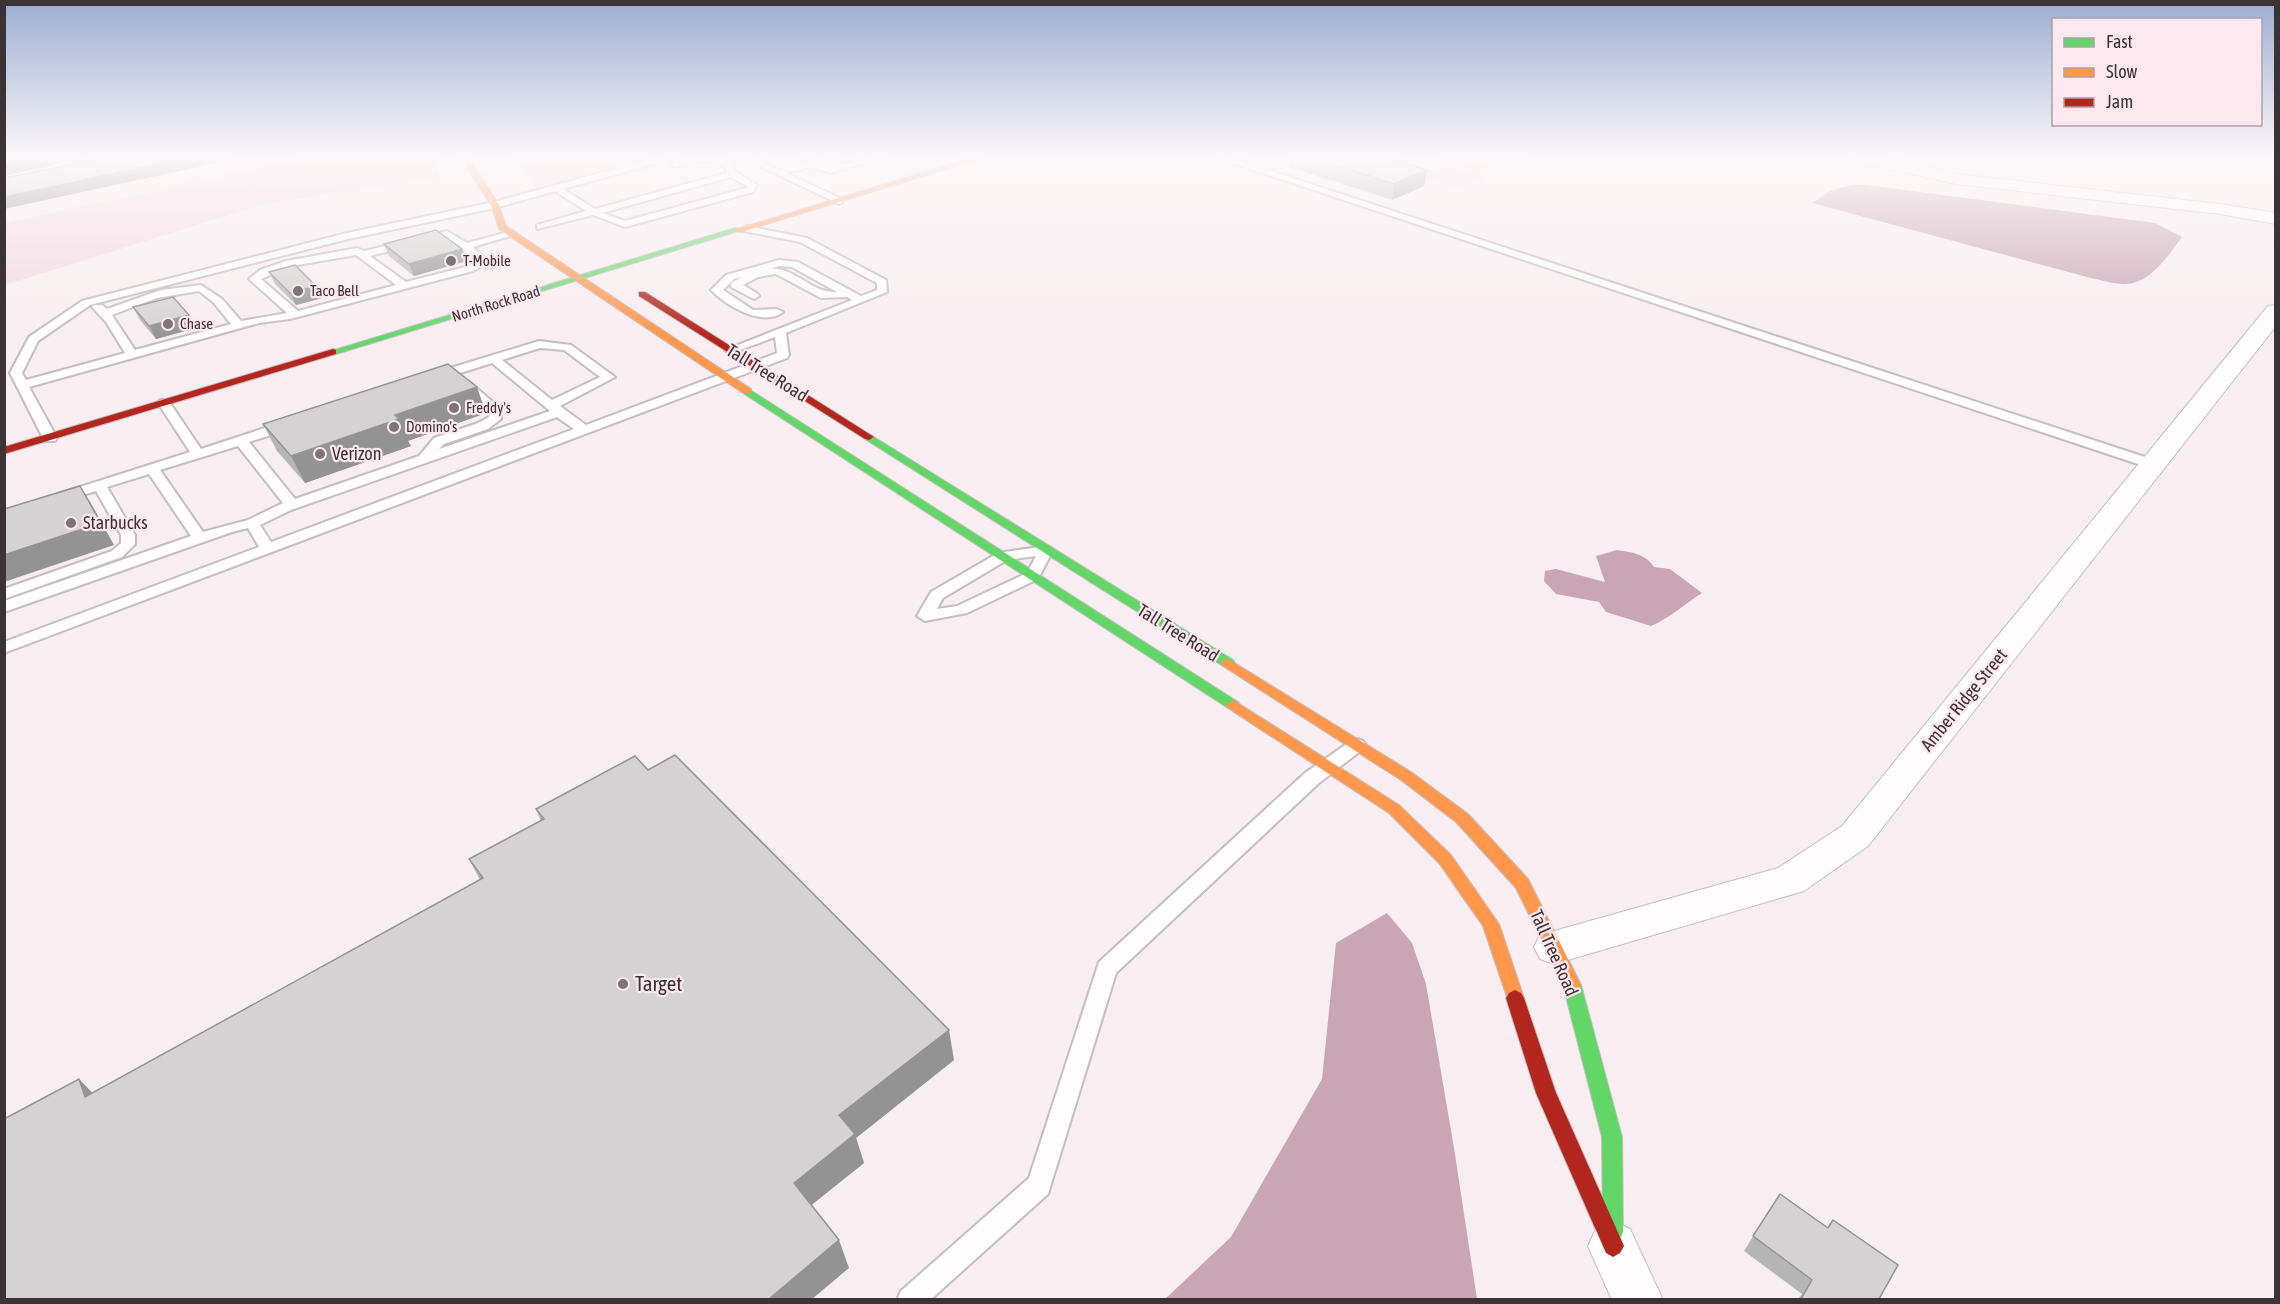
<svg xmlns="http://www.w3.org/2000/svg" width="2280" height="1304" font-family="'Asap Condensed',sans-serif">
	<rect width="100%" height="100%" fill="#f8edf0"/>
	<g fill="#f3d8e1">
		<path d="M313,156H434L440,177L264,204L5,285V223Z"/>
		<path d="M518,156H652L535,187L518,167Z"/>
		<path d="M1447,156H1534L1515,165L1503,161L1478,173L1437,161Z"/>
		<path d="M1444,165L1486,177L1460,188L1418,176Z"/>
	</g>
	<g fill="#caa6b4">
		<path d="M1852,185H1867L2155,223L2182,237C2169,255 2149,285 2124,284C2113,284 2101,280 2091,278L1812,203L1830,191Z"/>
		<path d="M1617,550C1631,552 1646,554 1654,567L1670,569L1702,593C1684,604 1670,618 1651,626L1606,612L1599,602L1556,594L1544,581L1545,571L1556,569L1605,582L1596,556Z"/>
		<path d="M1387,913L1412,943L1426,984L1454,1148L1477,1299H1165L1231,1237L1322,1079L1336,943Z"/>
	</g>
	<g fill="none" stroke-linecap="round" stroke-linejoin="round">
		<defs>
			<g id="lane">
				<path d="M661,156H680L685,159L714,156L725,159L731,162L736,172L757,185L753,192L625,227L593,215L537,229V225L586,211L555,191L495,208L348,239L90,305L38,341L22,373L26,380L125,353L106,322L92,307L94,305H102L107,309L161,290L201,285L222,299L241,321L287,313L249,279L260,270L286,261L357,248L364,251L447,231L467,243L512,231L517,234L473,247L489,262L473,271L290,319L259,323L29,387L57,438L55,441H45L43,438L10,373L29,337L82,301L347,233L494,202ZM672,159L676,161L671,164L675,167C691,163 708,158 724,166L727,173L595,209L563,189ZM731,177L747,186L746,188L625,221L602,213ZM445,237L477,261L465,267L406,282L370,256ZM356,255L396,285L298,311L261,279L292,266ZM199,291L214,303L231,324L135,350L112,315L157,298Z"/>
				<path d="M739,156H751L779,170L825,156H840L819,164C841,170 864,156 887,156L831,173L809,167L786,173L842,199V203L839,204Z"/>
				<path d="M1211,156H1225L2157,461L2159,464L2157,467H2147Z"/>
				<path d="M747,226L807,238L886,280L887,292L786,333L789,355L787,358L4,653V642L259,547L248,528L232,532L4,612V601L191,536L149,474L107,487L135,535V544L122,557L4,599V589L112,551L121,543V535L96,491L63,501L56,497L58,494L190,452L158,403L160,400H168L201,449L283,422H293L294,425L293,428L249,442L295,499L419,456L434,438L478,423L489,417L490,412L460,387L458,384L460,381H468L500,408L501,419L488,429L444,444L439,449L550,411L492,363L435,381L431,380V374L539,341L571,345L615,377L560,406L586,425L777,353L775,337L735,352L731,354L725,350L852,300L847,297L821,298L776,274L758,277L743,285L758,294L759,296L754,299L731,287V283L742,277L734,279L723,290L753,310L777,309L783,312C763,328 725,305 711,290L726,275L779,260L798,262L861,296L877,290V283L800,242L744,231L742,229ZM779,266L792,267L837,292C812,294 794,266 770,269ZM540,348L564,350L600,377L552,400L502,360ZM557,417L574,429L271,542L260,525L291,510ZM238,446L283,503L248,520L203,532L160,470Z"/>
				<path d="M1046,546L1053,550L1038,579L967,613L925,621L917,616L931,592L998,553ZM1036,556L1027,573L957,606L937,609L943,598L1007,560Z"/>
				<path d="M1357,739L1363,741L1366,745L1363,749L1319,783L1116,973L1048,1194L930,1300H897L901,1291L1029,1178L1099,962L1305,773L1351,741Z"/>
			</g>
			<g id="street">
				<path d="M1847,156H1879L1956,174L2220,204L2276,213V224L2220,214L1956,184L1849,160Z"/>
				<path d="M2276,305V326L1868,846L1804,891L1554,964L1540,959L1534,947L1540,935L1778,868L1842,826L2268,306Z"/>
				<path d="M1613,1221L1630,1229L1663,1300H1612L1588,1246L1596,1229Z"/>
			</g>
			<g id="fast">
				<path d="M735,228L742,230L336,354L328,352Z"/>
				<path d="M747,388L1238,702L1240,705L1238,708H1228L743,393V389Z"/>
				<path d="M869,434L1233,660L1235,663L1233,666H1223L865,439L864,437Z"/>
				<path d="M1572,977L1578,980L1581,985L1622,1137L1623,1232L1620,1239L1613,1242L1606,1239L1603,1232L1602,1137L1563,985L1566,980Z"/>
			</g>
			<g id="slow">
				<path d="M465,156H472L471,161L499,205L506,226L751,389V393H743L499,229L491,205L463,161Z"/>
				<path d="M977,156H989L741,232L734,230Z"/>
				<path d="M1228,659L1411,772L1468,814L1528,879L1581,985L1578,990L1572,993L1566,990L1516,888L1456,822L1401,780L1223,666L1221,663L1223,660Z"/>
				<path d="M1233,700L1399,805L1451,855L1499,924L1524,998L1521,1003L1515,1006L1509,1003L1483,926L1439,863L1389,813L1228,708L1226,705Z"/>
			</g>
			<g id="jam">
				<path d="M639,292H645L874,437L869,440L865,439L639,296Z"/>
				<path d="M333,349L336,350V354L4,454V447Z"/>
				<path d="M1515,990L1521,993L1524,998L1556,1093L1624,1246L1620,1253L1613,1257L1606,1253L1536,1093L1506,998L1509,993Z"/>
			</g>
		</defs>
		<use href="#lane" stroke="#c5bdc0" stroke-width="4"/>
		<use href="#street" stroke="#c5bdc0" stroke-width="2"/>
		<use href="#fast" stroke="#c5bdc0" stroke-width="2"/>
		<use href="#slow" stroke="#c5bdc0" stroke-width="2"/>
		<use href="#jam" stroke="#c5bdc0" stroke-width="2"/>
		<use href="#lane" fill="#fefcfd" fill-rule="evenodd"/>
		<use href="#street" fill="#fefcfd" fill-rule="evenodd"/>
		<use href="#fast" fill="#63d668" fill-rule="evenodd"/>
		<use href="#slow" fill="#ff974d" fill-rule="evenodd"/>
		<use href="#jam" fill="#b3261e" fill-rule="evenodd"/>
	</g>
	<g fill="#b6b5b5">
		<path d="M1290,156H1397L1390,159L1424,186L1392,200L1290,167Z"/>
		<path d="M384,244L467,261L414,276L389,256Z"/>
		<path d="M269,272L316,286L322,298L296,305L275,284Z"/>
		<path d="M133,307L189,315L196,328L156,339L140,320Z"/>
		<path d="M486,413L408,441L411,446L305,483L277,451L263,424Z"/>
		<path d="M648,770L954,1060L856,1138L864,1163L811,1205L849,1268L92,1093L480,880L469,859L541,821L536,809Z"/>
		<path d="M1770,1209L1827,1228L1833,1220L1879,1299H1798L1802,1294L1744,1251Z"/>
	</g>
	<g fill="#949393">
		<path d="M40,156H96L4,176V164Z"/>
		<path d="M196,156H249L4,209V197Z"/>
		<path d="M1367,156H1397L1365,168Z"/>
		<path d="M1427,170L1424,186L1392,200L1394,184Z"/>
		<path d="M462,249L467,261L414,276L409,264Z"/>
		<path d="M316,286L322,298L296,305L290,293Z"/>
		<path d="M189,315L196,328L156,339L149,326Z"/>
		<path d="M477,387L486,413L408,441L411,446L305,483L291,456L395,415Z"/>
		<path d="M80,486L93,507L114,545L4,582V555Z"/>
		<path d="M949,1030L954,1060L856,1138L864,1163L804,1211L794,1183L839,1115Z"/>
		<path d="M79,1079L108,1109L85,1097Z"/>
		<path d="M839,1240L849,1268L812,1299H769Z"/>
	</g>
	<g fill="#d4d2d2" stroke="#949393" stroke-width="1.5">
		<path d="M4,156H40L4,164Z"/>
		<path d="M113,156H196L4,197V178Z"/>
		<path d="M1307,156H1381L1427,170L1394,184Z"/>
		<path d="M436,230L462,249L409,264L384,244Z"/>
		<path d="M295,265L316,286L290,293L269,272Z"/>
		<path d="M173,297L189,315L149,326L133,307Z"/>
		<path d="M448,364L477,387L395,415L399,419L291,456L263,424Z"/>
		<path d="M80,486L101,523L4,555V509Z"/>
		<path d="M675,755L949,1030L839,1115L855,1134L794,1183L839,1240L769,1299H4V1119L79,1079L85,1097L483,878L469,859L544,819L536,809L635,756L648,770Z"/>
		<path d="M1780,1194L1828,1228L1833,1220L1898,1265L1879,1299H1801L1812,1280L1753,1236Z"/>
	</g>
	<linearGradient id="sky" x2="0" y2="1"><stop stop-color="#9caed3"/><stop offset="0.46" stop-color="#fcf7f8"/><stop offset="1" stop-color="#fcf7f8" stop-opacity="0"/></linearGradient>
	<rect width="2280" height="339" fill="url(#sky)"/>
	<g fill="#7d7477" stroke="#fde8ef" stroke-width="2">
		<circle cx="451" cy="261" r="6"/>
		<circle cx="298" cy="291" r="6"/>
		<circle cx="168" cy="324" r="6"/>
		<circle cx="454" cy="408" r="6"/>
		<circle cx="394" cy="427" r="6"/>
		<circle cx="320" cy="454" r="6"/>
		<circle cx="71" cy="523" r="6"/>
		<circle cx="623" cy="984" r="6"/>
	</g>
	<g text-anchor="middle" stroke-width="4.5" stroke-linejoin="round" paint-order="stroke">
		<g font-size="15" fill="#3b3336" stroke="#fde8ef" text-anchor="start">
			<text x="463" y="266">T-Mobile</text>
			<text x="310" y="296">Taco Bell</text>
			<text x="180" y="329">Chase</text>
			<text x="466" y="413">Freddy's</text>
			<text x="406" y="432">Domino's</text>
		</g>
		<g font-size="15" fill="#3b3336" stroke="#fde8ef">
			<text transform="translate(496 304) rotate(-17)" y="5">North Rock Road</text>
		</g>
		<g font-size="18" fill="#3b3336" stroke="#fde8ef">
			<text transform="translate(767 373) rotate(32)" y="6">Tall Tree Road</text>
			<text transform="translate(1178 633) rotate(32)" y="6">Tall Tree Road</text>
			<text transform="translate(1964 700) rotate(-51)" y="6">Amber Ridge Street</text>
			<text transform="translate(1554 953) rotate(66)" y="6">Tall Tree Road</text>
		</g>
		<g font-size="18" fill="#3b3336" stroke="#fde8ef" text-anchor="start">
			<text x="332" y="460">Verizon</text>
			<text x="83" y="529">Starbucks</text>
		</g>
		<g font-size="21" fill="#3b3336" stroke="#fde8ef" text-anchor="start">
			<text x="635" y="991">Target</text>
		</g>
	</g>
	<rect width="2280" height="1304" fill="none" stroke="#3b3336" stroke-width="12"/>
	<rect x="2052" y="18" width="210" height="108" fill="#fde8ef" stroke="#afa0a5" stroke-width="1.5"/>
	<rect x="2064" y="38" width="30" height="9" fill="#63d668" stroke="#afa0a5" stroke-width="1.5"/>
	<text x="2106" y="48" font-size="18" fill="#3b3336">Fast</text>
	<rect x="2064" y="68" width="30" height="9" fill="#ff974d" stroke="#afa0a5" stroke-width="1.5"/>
	<text x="2106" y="78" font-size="18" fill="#3b3336">Slow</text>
	<rect x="2064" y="98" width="30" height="9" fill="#b3261e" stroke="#afa0a5" stroke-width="1.5"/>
	<text x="2106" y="108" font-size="18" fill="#3b3336">Jam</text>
</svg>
